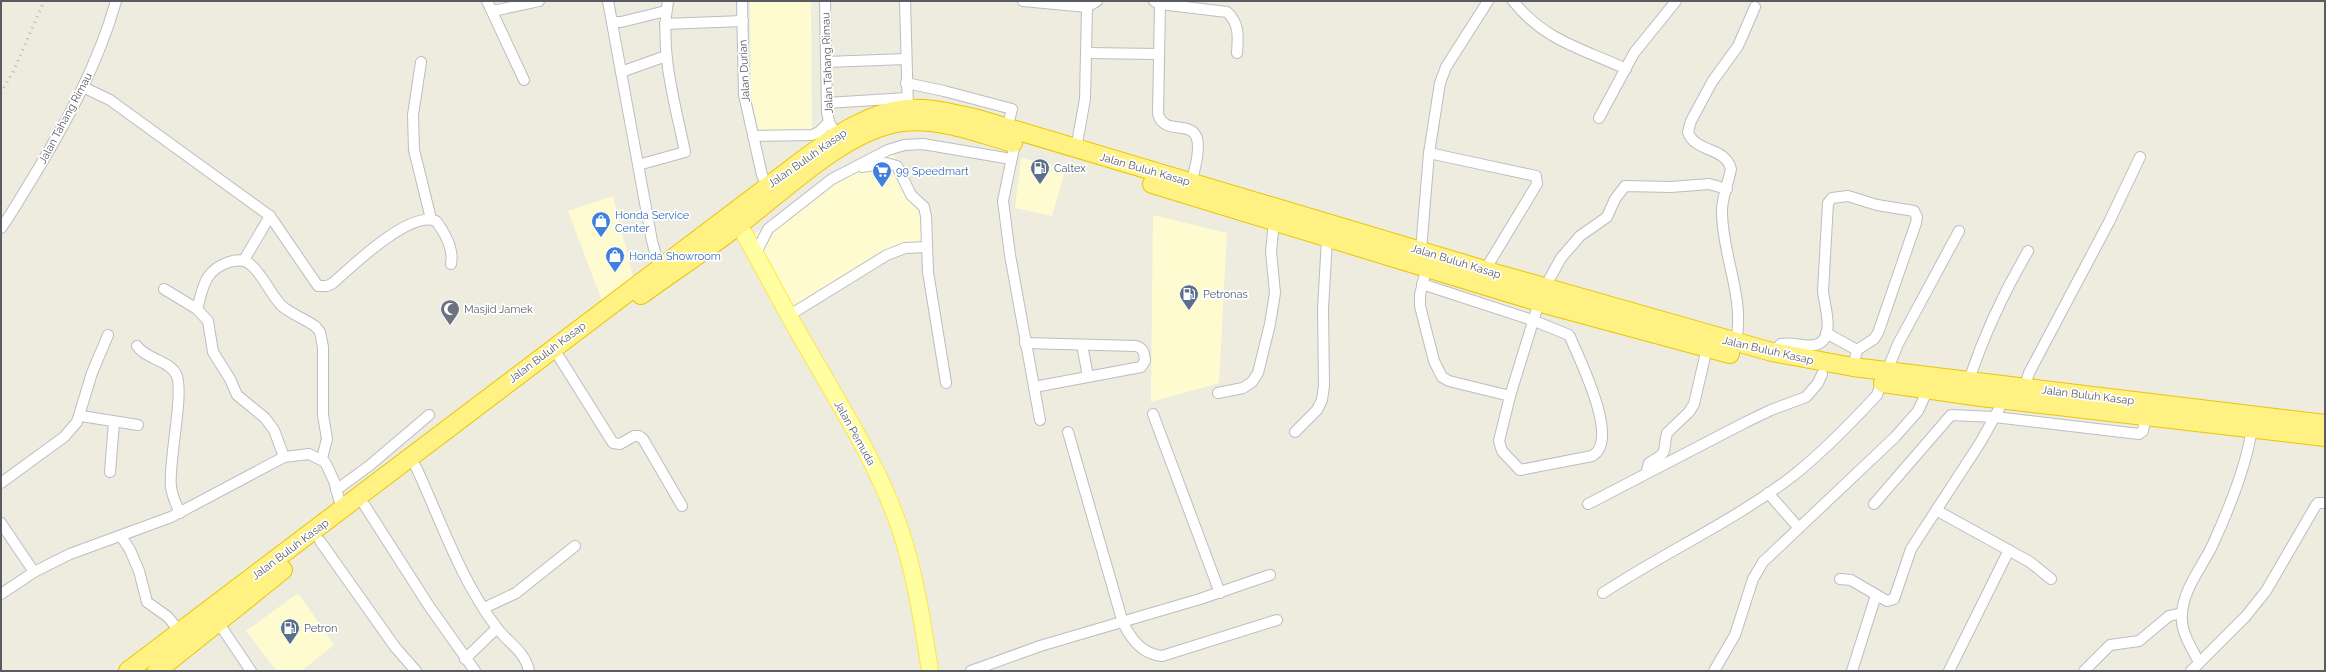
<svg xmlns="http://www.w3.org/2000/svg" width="2326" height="672" font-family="Raleway,sans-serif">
	<rect width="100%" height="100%" fill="#edecde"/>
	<g fill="#fffbd1">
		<path d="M750,1H811L812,130L759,132L751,96Z"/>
		<path d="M887,147L903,167L932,235L929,251H907L886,259L793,317L752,236L829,177Z"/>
		<path d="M1021,158L1066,168L1052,216L1015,208Z"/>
		<path d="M613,196L633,277L602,301L568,211Z"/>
		<path d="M1153,215L1227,233L1219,383L1151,402Z"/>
		<path d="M298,593L334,645L301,671H277L246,631Z"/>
	</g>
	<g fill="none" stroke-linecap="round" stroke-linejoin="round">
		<defs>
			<g id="street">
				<path d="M487,1L524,80"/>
				<path d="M608,1L652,241L659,266"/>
				<path d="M742,1L744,95L762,175L767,186"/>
				<path d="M825,1L827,112L829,122L839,139"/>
				<path d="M905,1L908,109"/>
				<path d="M1023,1L1087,7L1097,1"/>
				<path d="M1154,1L1160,4L1227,12C1240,24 1238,37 1237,53"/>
				<path d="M1513,1C1545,41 1581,48 1626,69"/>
				<path d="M1160,4L1158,114C1167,145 1216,100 1191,183"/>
				<path d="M493,11L539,1"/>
				<path d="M612,22H621L666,11"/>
				<path d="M665,24L743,21"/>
				<path d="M1087,53L1159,54"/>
				<path d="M421,62L413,115L414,150L431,219"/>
				<path d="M826,62L906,59"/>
				<path d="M621,72L666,56"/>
				<path d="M906,83L944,91L1012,109L1007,129"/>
				<path d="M83,87L110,100L270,216L318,286H327L333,283C352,266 410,210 436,221C445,233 454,249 451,264"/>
				<path d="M827,103L907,98"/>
				<path d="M1599,118L1634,53L1676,1"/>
				<path d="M753,136L812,135L819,132L829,122"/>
				<path d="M1015,143L1003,201L1010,255L1040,420"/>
				<path d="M1076,149L1085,99L1087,7"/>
				<path d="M1429,153L1536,176L1537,184L1485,270"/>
				<path d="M638,165L685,152C675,103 659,51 668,1"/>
				<path d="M862,167L886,163L897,166L911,195L924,207L926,216L928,272L946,383"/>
				<path d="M1,228C12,213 22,195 32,179C66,123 98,65 116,1"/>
				<path d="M1421,250L1429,153L1440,83L1446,67L1488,1"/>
				<path d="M755,255L768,229L832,179L888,150L904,145L923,144L1011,159"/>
				<path d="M244,260L270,216"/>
				<path d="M1424,278L1420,295V306L1434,361L1442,377L1449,381L1510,396"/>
				<path d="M1422,284L1532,320L1569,335L1571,339C1579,359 1621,441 1592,456L1520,470L1502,451L1499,441L1510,396L1539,302"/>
				<path d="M1545,287L1561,258L1580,236L1607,217L1615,199L1625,186L1671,187L1709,184L1727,189"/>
				<path d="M164,289L197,309L208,321L213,352L230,379L237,395L265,418L274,430L284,457"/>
				<path d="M197,309C200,299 202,286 208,277C216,265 239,254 251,265C264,276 270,294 282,306C292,315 306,319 316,327L320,332L323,347V415L327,439L322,458"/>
				<path d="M788,316L887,255L905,248L926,247"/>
				<path d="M1826,333L1857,350"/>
				<path d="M1025,343L1136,346C1144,348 1144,353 1145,361L1141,367L1034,387"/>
				<path d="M1736,343C1745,297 1723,258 1722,214C1721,199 1728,184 1731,169C1726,147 1694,152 1688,132L1691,121L1712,82L1738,46L1755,7"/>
				<path d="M1082,345L1088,376"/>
				<path d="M137,346C146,359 168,360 176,374C185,391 168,462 171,487C172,496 176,504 180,513"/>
				<path d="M1772,352L1781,344C1792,342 1804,347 1815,345C1837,340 1824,305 1823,291L1828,203L1832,198L1848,196L1877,205L1914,211L1917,217L1916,223L1878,333L1874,339L1857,350L1853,367"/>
				<path d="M559,357L613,443L620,444L634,436H639L643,439L682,506"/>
				<path d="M1887,371L1898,344L1959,231"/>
				<path d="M1969,380C1984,335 2004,292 2028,251"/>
				<path d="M2024,388L2029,373L2109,222L2140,157"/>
				<path d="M1218,393L1243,388L1252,382L1258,373L1270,324L1275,293L1271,251L1274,222"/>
				<path d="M1153,414L1220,593"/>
				<path d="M81,416L138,425"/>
				<path d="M1068,432L1123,623C1132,640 1142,654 1162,656L1277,620"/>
				<path d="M1295,432L1317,410L1322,400L1324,386L1323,309L1327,239"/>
				<path d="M416,467C441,521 460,579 497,628C508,643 525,651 529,671"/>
				<path d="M1647,470L1649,463C1670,451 1662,453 1667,433L1689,412L1694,404L1707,348"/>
				<path d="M110,472L114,422"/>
				<path d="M1,483L64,437L77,422L92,373L108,335"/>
				<path d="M336,490L369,466L429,415"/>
				<path d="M1768,493L1798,527"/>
				<path d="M1588,504L1746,422L1771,410L1806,397L1818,383L1822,374"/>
				<path d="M1874,504L1951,415L1995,417L2139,434L2143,431L2146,415"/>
				<path d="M365,506L429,606L475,671"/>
				<path d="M1936,510L2030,562L2051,579"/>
				<path d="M1,523L34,572"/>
				<path d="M121,536L130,550L139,571L147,602L168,617L180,632"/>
				<path d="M320,541L395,647L416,671"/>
				<path d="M1840,579L1851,580L1887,601L1894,599L1911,549L1980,443L1999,409L2002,399"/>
				<path d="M1603,593C1665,552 1734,521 1794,475C1824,451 1851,423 1877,395L1881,383"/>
				<path d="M1,594L34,572L70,554L171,517L284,457L309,454L325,462L334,481L342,510"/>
				<path d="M484,608L516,593L575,546"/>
				<path d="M218,622L251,671"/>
				<path d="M465,659L497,628"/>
				<path d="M2199,662C2191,647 2180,631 2182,614C2183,589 2203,566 2213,544C2228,511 2247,463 2252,428"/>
				<path d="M971,671L1040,646L1200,599L1270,575"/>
				<path d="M1714,671L1735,635L1753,579L1763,562L1895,437L1918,411L1928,389"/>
				<path d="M1852,671L1876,595"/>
				<path d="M1949,671L2009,550"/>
				<path d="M2084,671L2110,645L2139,641L2169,616L2182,613"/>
				<path d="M2191,671L2246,616L2266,591L2316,505L2318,503H2325"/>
			</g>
			<path id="primary" d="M733,214C759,259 782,305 808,349C842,409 881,469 902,535C916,579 923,625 930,671"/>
			<g id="highway">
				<path d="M1152,184L1545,304L1730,354"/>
				<path d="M641,295C674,271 708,249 740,224C784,191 847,128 903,122C940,118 978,133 1013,143"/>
				<path d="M1883,383L1981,397L2325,437"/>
				<path d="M128,671L804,159C835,136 868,112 908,109C930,107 953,114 975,118L1498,274L1772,352L1853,367L2325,424"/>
				<path d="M157,671L283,570"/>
			</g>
		</defs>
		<use href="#street" stroke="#bcbdc4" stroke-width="12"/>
		<use href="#primary" stroke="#ffe645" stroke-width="18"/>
		<use href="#highway" stroke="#ebc500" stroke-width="20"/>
		<use href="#street" stroke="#fff" stroke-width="10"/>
		<use href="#primary" stroke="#fffea1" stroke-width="16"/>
		<use href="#highway" stroke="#fff283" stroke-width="18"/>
		<path stroke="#b5b6b6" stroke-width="3" stroke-dasharray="1 5" stroke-linecap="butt" d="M1,93L13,72L44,1"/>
	</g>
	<defs>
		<symbol id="fuel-pin" viewBox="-11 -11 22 30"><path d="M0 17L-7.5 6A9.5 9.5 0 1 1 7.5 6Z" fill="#5c6f8a" stroke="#fff"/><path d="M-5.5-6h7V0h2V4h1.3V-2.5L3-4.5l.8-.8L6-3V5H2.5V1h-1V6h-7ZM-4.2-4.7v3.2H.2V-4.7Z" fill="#fff"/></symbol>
		<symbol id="supermarket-pin" viewBox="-11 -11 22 30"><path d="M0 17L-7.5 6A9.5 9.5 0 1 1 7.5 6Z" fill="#3f7fe0" stroke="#fff"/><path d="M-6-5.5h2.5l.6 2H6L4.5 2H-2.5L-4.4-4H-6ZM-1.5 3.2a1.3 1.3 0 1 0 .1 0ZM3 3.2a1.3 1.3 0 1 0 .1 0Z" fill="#fff"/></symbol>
		<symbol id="shop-pin" viewBox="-11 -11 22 30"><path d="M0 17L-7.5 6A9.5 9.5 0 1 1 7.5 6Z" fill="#3f7fe0" stroke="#fff"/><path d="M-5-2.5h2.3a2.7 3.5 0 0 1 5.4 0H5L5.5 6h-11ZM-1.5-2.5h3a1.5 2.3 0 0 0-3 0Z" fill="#fff"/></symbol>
		<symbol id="mosque-pin" viewBox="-11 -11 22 30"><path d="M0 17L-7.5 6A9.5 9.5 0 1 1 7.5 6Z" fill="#6b7280" stroke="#fff"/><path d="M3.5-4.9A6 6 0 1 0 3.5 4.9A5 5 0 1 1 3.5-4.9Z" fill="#fff"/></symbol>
	</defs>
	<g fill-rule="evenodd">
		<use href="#fuel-pin" x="1029" y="157" width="22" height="30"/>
		<use href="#supermarket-pin" x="871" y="160" width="22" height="30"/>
		<use href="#shop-pin" x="590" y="210" width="22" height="30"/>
		<use href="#shop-pin" x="604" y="245" width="22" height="30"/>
		<use href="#fuel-pin" x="1178" y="283" width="22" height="30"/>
		<use href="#mosque-pin" x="439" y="298" width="22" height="30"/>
		<use href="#fuel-pin" x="279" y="617" width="22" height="30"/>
	</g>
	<g text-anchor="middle" stroke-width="3.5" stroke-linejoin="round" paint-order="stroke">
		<g font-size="11" fill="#585b62" stroke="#fff">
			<text transform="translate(827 63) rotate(-92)" y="4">Jalan Tahang Rimau</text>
			<text transform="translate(744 71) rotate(-93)" y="4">Jalan Durian</text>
			<text transform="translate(65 118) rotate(-62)" y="4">Jalan Tahang Rimau</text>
			<text transform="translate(807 158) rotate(-35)" y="4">Jalan Buluh Kasap</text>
			<text transform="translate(1145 169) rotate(16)" y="4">Jalan Buluh Kasap</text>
			<text transform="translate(1456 261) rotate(17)" y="4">Jalan Buluh Kasap</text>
			<text transform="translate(1768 350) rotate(13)" y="4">Jalan Buluh Kasap</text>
			<text transform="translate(547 352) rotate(-37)" y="4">Jalan Buluh Kasap</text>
			<text transform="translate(2088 395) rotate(7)" y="4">Jalan Buluh Kasap</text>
			<text transform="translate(855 433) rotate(61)" y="4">Jalan Pemuda</text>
			<text transform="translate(290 549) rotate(-37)" y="4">Jalan Buluh Kasap</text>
		</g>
		<g font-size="11" fill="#4e5e75" stroke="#fff" text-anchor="start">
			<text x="1054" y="172">Caltex</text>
			<text x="1203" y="298">Petronas</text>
			<text x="304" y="632">Petron</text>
		</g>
		<g font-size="11" fill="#366cbe" stroke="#fff" text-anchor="start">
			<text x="896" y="175">99 Speedmart</text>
			<text x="615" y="219">Honda Service<tspan x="615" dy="13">Center</tspan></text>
			<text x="629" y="260">Honda Showroom</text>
		</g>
		<g font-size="11" fill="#5b616d" stroke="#fff" text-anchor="start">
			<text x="464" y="313">Masjid Jamek</text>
		</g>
	</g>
	<rect width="2326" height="672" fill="none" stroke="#585b62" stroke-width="4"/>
</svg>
